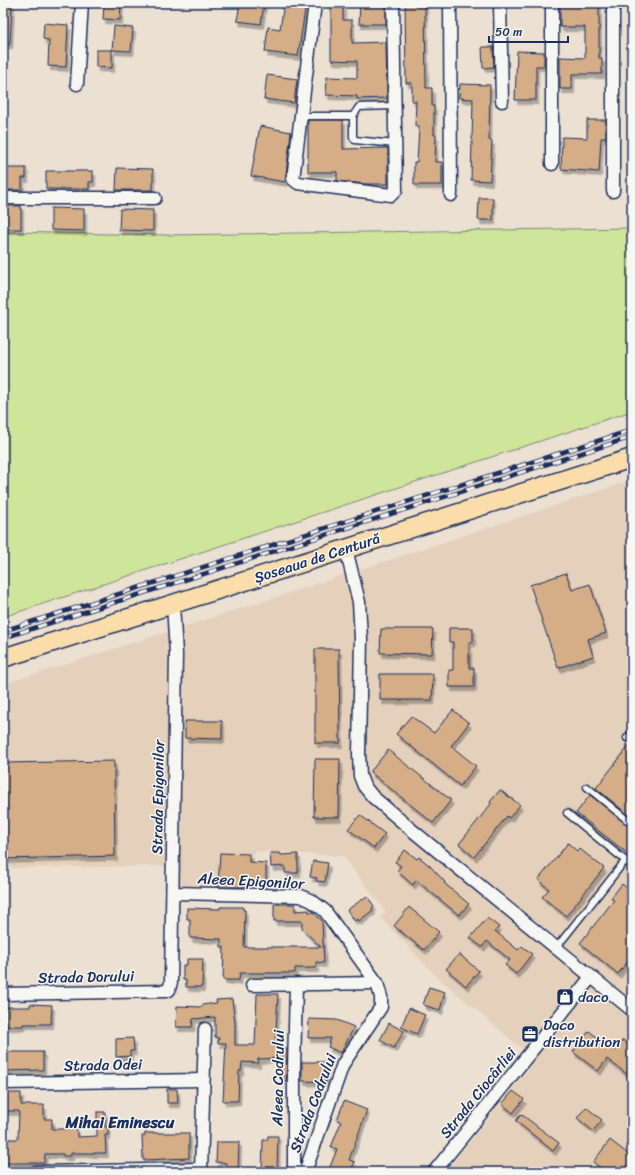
<svg xmlns="http://www.w3.org/2000/svg" width="635" height="1175" font-family="Sriracha,sans-serif">
	<defs>
		<filter id="shadow"><feDropShadow dx="2.5" dy="4.5" stdDeviation="0" flood-color="#0004"/></filter>
	</defs>
	<rect width="100%" height="100%" fill="#ece0d2"/>
	<filter id="ink" filterUnits="userSpaceOnUse"><feTurbulence type="fractalNoise" baseFrequency=".025" numOctaves="2"/><feDisplacementMap in="SourceGraphic" scale="8" xChannelSelector="R" yChannelSelector="G"/><feConvolveMatrix kernelMatrix="1 2 1 2 8 2 1 2 1" color-interpolation-filters="sRGB"/></filter>
	<g filter="url(#ink)">
		<path fill="#e5d1bb" d="M632,480V1172H445L535,1060L434,974L380,917L386,912L343,856L254,851L252,893L166,891V866L3,868V684L258,603Z"/>
		<path fill="#cfe599" stroke="#758a7c" d="M632,228V411L3,617V232L168,235Z"/>
		<g fill="#d5ad86" stroke="#1b2f5e" filter="url(#shadow)">
			<path d="M3,3H12L10,44H3Z"/>
			<path d="M104,3H121L120,20L103,19Z"/>
			<path d="M240,3H264L261,24L237,21Z"/>
			<path d="M284,3H306L298,56L265,52L268,27L280,29Z"/>
			<path d="M331,3H343V20H352V43L386,42L387,98L357,99V96L326,95L327,77L357,78V61L331,60Z"/>
			<path d="M360,3H386V24H359Z"/>
			<path d="M405,3H425L426,88H432V106H434V135H436L435,162H442V185H414V162H417L419,126H415L416,101H412V83H406Z"/>
			<path d="M560,3H599V58H602V74H572V89H560V57L585,58V27H560Z"/>
			<path d="M44,23L68,25L66,67L48,66L49,40L43,39Z"/>
			<path d="M114,26L133,28L131,51L112,50Z"/>
			<path d="M482,47H493L494,67L483,68Z"/>
			<path d="M96,50H112V68L96,67Z"/>
			<path d="M517,51L544,52V66H536V100H515Z"/>
			<path d="M267,75L297,79L294,103L264,99Z"/>
			<path d="M460,84L490,85L489,140L492,141L490,181L471,180L473,99L459,98Z"/>
			<path d="M308,120H343V149L388,148V184H366L337,181V172H308Z"/>
			<path d="M587,120H606V138H601L599,172L561,169L562,137L587,138Z"/>
			<path d="M260,126L291,132L285,182L251,176Z"/>
			<path d="M3,168H26V178H22V190H3Z"/>
			<path d="M117,168L153,169V190H116Z"/>
			<path d="M46,171H93V182H89V189H46Z"/>
			<path d="M479,198H493V220H478Z"/>
			<rect x="3" y="206" width="18" height="23"/>
			<path d="M51,208L84,209V231L51,230Z"/>
			<path d="M120,209L153,210V231L119,230Z"/>
			<path d="M566,573L572,590L590,584L606,633L588,639L593,656L558,668L530,585Z"/>
			<path d="M449,628H473V642H469V668H474V687H449V670H453V642H449Z"/>
			<path d="M381,629H433L432,654L380,653Z"/>
			<path d="M315,649H339L340,743H315Z"/>
			<path d="M380,674H433L432,700H380Z"/>
			<path d="M453,710L469,723L451,746L476,766L460,786L396,734L411,716L434,733Z"/>
			<path d="M185,721H222V739L185,738Z"/>
			<path d="M632,742V818L596,788Z"/>
			<path d="M388,750L451,800L433,823L370,772Z"/>
			<path d="M315,759H340L339,817H314Z"/>
			<path d="M114,761L115,856L3,859V763Z"/>
			<path d="M500,790L520,805L509,818L507,816L474,857L459,844L491,804L490,802Z"/>
			<path d="M590,795L632,828V857L576,813Z"/>
			<path d="M360,815L385,834L374,848L348,829Z"/>
			<path d="M568,843L578,852L580,849L604,868L566,916L542,897L549,889L538,880Z"/>
			<path d="M405,850L417,859L419,857L429,865L445,882L444,883L469,904L459,915L416,880L413,885L397,871L401,866L395,862Z"/>
			<path d="M220,853L249,854V862L266,863V884L248,883V887H218Z"/>
			<path d="M270,853H280L281,855L298,854V873H285V866L271,867Z"/>
			<path d="M313,861L328,863L325,882L316,881L317,878L310,877Z"/>
			<path d="M622,884L632,892V956L618,974L580,943L614,900L611,898Z"/>
			<path d="M367,896L374,906L372,908L373,910L359,921L358,919L355,921L347,910Z"/>
			<path d="M274,904H295V911L309,910V912H313L322,921L324,963L316,962V968H295V973H240L239,980H223L224,947H221V939L190,938V919H187V908L220,909V907H243V910H245L244,947H321L302,929V921H274Z"/>
			<path d="M409,907L439,932L424,950L394,926Z"/>
			<path d="M487,918L499,927L495,931L518,950L522,946L532,954L516,974L505,965L510,960L487,941L482,947L470,938Z"/>
			<path d="M459,954L479,971L466,986L446,969Z"/>
			<path d="M187,959H203L202,987H186V980H183V965H187Z"/>
			<path d="M429,987L445,992L440,1010L423,1005Z"/>
			<path d="M257,994H278L275,1049H287L286,1081L281,1080L282,1058L258,1059V1063L242,1062L241,1071H239L238,1101H223L226,1043H218L219,1038L215,1037V1017L193,1019L192,1027H176L177,1006L202,1007V1005L217,1003L216,1000L232,999L235,1023V1045H255Z"/>
			<path d="M30,1004L52,1005L51,1024H23V1026H6V1007H30Z"/>
			<path d="M409,1008L425,1015L417,1034L401,1027Z"/>
			<path d="M309,1019L337,1020L354,1027L341,1053L328,1047L331,1038H308Z"/>
			<path d="M389,1023L404,1031L394,1048L380,1040Z"/>
			<path d="M589,1031L615,1051L623,1040L632,1047V1078L607,1059L598,1071L573,1052Z"/>
			<path d="M133,1038L134,1051H130V1056L116,1057V1039Z"/>
			<path d="M3,1052H43V1070L3,1071Z"/>
			<path d="M302,1062H326V1082L302,1081Z"/>
			<path d="M167,1089H177L178,1103H167Z"/>
			<path d="M513,1091L524,1099L513,1113L502,1104Z"/>
			<path d="M4,1093H21V1105H44V1119H52V1129H77V1137L97,1136V1112H105V1127H108V1135H105L106,1153H71V1156H63V1154H45L44,1163H3V1139H18L19,1111H4Z"/>
			<path d="M344,1101L367,1110L349,1160L355,1162L350,1172H328L337,1149L331,1147L341,1122L337,1120Z"/>
			<path d="M586,1107L602,1120L593,1131L577,1118Z"/>
			<path d="M521,1114L559,1143L553,1151L516,1121Z"/>
			<path d="M145,1133H189V1158L143,1160L142,1136H145Z"/>
			<path d="M268,1136H278L277,1172H262L263,1140H267Z"/>
			<path d="M610,1140L632,1157V1172H606L593,1162Z"/>
			<path d="M217,1142H239L238,1172H226V1163L216,1162Z"/>
		</g>
		<g fill="none" stroke-linecap="round" stroke-linejoin="round">
			<defs>
				<g id="service">
					<path d="M301,116H353L359,107L395,106"/>
					<path d="M353,116V137L355,140L395,144"/>
					<path d="M627,738L632,733"/>
					<path d="M587,787L632,824"/>
					<path d="M567,813L632,866"/>
					<path d="M556,948L625,861"/>
				</g>
				<g id="minor">
					<path d="M315,3L293,179L298,183L391,195L396,190L393,3"/>
					<path d="M450,3L451,195"/>
					<path d="M500,3L502,101"/>
					<path d="M77,84L82,3"/>
					<path d="M552,164V3"/>
					<path d="M613,191V3"/>
					<path d="M3,198H155"/>
					<path d="M346,549L359,602L361,638L359,754L360,776L364,786L373,797L413,831L632,1010"/>
					<path d="M173,893L301,896L312,901L325,911L377,983L381,997V1007L343,1064L305,1172"/>
					<path d="M252,985L377,983"/>
					<path d="M3,994L166,991L169,990L171,982L176,654L173,604"/>
					<path d="M3,1083L203,1080"/>
					<path d="M36,1172L201,1169"/>
					<path d="M201,1172L205,1029"/>
					<path d="M294,1172V1069L296,985"/>
					<path d="M434,1172L591,977"/>
				</g>
				<path id="primary" d="M3,658L632,458"/>
			</defs>
			<use href="#service" stroke="#1b2f5e" stroke-width="9"/>
			<use href="#minor" stroke="#1b2f5e" stroke-width="15"/>
			<use href="#primary" stroke="#1b2f5e" stroke-width="21"/>
			<use href="#service" stroke="#f6f6f2" stroke-width="6"/>
			<use href="#minor" stroke="#f6f6f2" stroke-width="12"/>
			<use href="#primary" stroke="#faddab" stroke-width="18"/>
			<defs>
				<g id="rail">
					<path d="M3,631L632,430"/>
					<path d="M3,638L632,437"/>
				</g>
			</defs>
			<use href="#rail" stroke="#1b2f5e" stroke-width="4.5"/>
			<use href="#rail" stroke="#f6f6f2" stroke-width="3" stroke-dasharray="9" stroke-linecap="butt"/>
		</g>
	</g>
	<defs>
		<symbol id="shop-square" viewBox="-11 -11 22 22"><rect x="-9" y="-9" width="18" height="18" rx="4" fill="#1b2f5e" stroke="#f6f6f2"/><path d="M-5-2.5h2.3a2.7 3.5 0 0 1 5.4 0H5L5.5 6h-11ZM-1.5-2.5h3a1.5 2.3 0 0 0-3 0Z" fill="#fff"/></symbol>
		<symbol id="office-square" viewBox="-11 -11 22 22"><rect x="-9" y="-9" width="18" height="18" rx="4" fill="#1b2f5e" stroke="#f6f6f2"/><path d="M-6-3h4V-5.5h4V-3h4V5H-6ZM-1-4.5V-3h2v-1.5ZM-6 0V1H6V0Z" fill="#fff"/></symbol>
	</defs>
	<g fill-rule="evenodd">
		<use href="#shop-square" x="555" y="987" width="20" height="20"/>
		<use href="#office-square" x="520" y="1024" width="20" height="20"/>
	</g>
	<g text-anchor="middle" stroke-width="3" stroke-linejoin="round" paint-order="stroke">
		<g font-size="15" fill="#1b2f5e" stroke="#f6f6f2">
			<text transform="translate(317 558) rotate(-18)" y="5">Șoseaua de Centură</text>
			<text transform="translate(158 797) rotate(-89)" y="5">Strada Epigonilor</text>
			<text transform="translate(251 881) rotate(3)" y="5">Aleea Epigonilor</text>
			<text transform="translate(86 977) rotate(-1)" y="5">Strada Dorului</text>
			<text transform="translate(103 1065) rotate(-1)" y="5">Strada Odei</text>
			<text transform="translate(278 1078) rotate(-89)" y="5">Aleea Codrului</text>
			<text transform="translate(478 1093) rotate(-51)" y="5">Strada Ciocârliei</text>
			<text transform="translate(313 1103) rotate(-69)" y="5">Strada Codrului</text>
		</g>
		<g font-size="15" fill="#1b2f5e" stroke="#f6f6f2" text-anchor="start">
			<text x="578" y="1002">daco</text>
			<text x="543" y="1030">Daco<tspan x="543" dy="17">distribution</tspan></text>
		</g>
		<g font-size="16" font-weight="bold" fill="#1b2f5e" stroke="#f6f6f2">
			<text x="120" y="1128">Mihai Eminescu</text>
		</g>
	</g>
	<rect width="635" height="1175" fill="none" stroke="#f6f6f2" stroke-width="16"/>
	<rect x="8" y="8" width="619" height="1159" fill="none" stroke="#1b2f5e" stroke-width="1.5" filter="url(#ink)"/>
	<path d="M489 36v6h79v-6" fill="none" stroke="#1b2f5e" stroke-width="2"/>
	<text x="495" y="36" font-size="12" fill="#1b2f5e" stroke="#f6f6f2" stroke-width="3" paint-order="stroke">50 m</text>
</svg>
